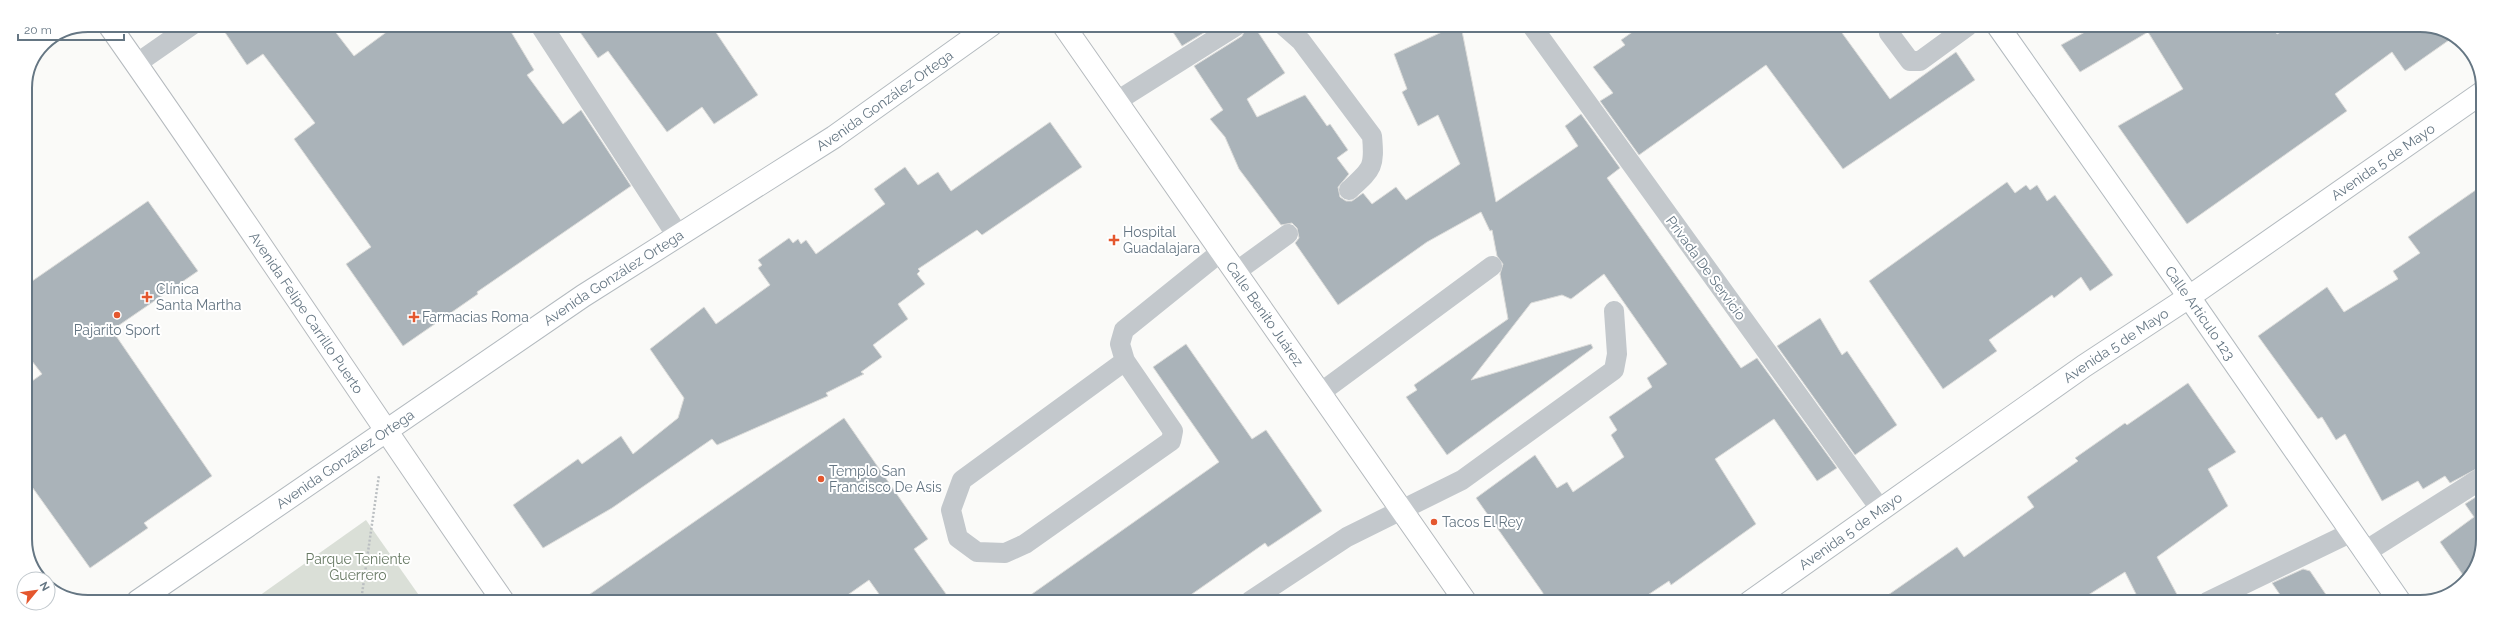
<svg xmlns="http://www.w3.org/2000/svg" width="2508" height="627" font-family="Raleway,sans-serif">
	<rect width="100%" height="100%" fill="#fafaf8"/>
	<path fill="#dadfd7" d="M366,520L423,601H252Z"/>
	<g fill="#aab3b9" stroke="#dcdcda">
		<path d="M220,25H330L354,56L396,25H507L534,70L527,75L563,124L581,110L631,186L477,292L478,294L403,346L346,264L371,247L294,139L315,123L263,54L247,65Z"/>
		<path d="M575,25H711L758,95L714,124L702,107L667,132L608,51L598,58Z"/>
		<path d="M1169,26H1215L1182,46Z"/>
		<path d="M1247,26H1254L1285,73L1247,99L1257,117L1305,95L1327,126L1330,124L1348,150L1337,158L1349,174L1338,187L1340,197L1346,201H1352L1363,193L1372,204L1396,187L1406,200L1460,164L1438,115L1418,126L1402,92L1407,89L1394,54L1455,26H1461L1496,202L1578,146L1565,126L1581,114L1620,168L1607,178L1741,368L1757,358L1837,468L1817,481L1774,419L1715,459L1756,524L1671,585L1669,581L1637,602H1543V593L1476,498L1535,455L1557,488L1567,482L1573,492L1624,457L1611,435L1617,430L1609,417L1652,387L1647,378L1667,364L1604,274L1571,299L1562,295L1531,303L1471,380L1591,344L1593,348L1447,455L1406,397L1417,390L1414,385L1508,319L1500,274L1503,264L1497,256L1492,230L1490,231L1481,212L1427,242L1338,305L1295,243L1299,238L1297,228L1292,223L1281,225L1239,169L1225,137L1210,119L1223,110L1194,66L1242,36Z"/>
		<path d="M1641,26H1837L1890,99L1956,52L1975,80L1843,169L1766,65L1639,155L1600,101L1613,93L1593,67L1625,45L1621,40Z"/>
		<path d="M2096,26H2273L2277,34L2292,26H2432L2452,38L2405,71L2392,52L2335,94L2347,111L2187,224L2118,126L2183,89L2148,32L2080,72L2061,45Z"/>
		<path d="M1050,122L1082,167L982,235L977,230L918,269L920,271L917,274L925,284L898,304L908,319L873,345L882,357L861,372L864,374L826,393L828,396L717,445L712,439L612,508L543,548L513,505L578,459L582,464L621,436L633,454L678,418L684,398L650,349L704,307L716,324L770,285L758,268L762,265L758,260L789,238L793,243L798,239L801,244L806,240L816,254L885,204L874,189L905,167L918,185L938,172L951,191Z"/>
		<path d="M2007,182L2015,193L2026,185L2030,190L2037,185L2047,201L2055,195L2113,275L2090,291L2081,277L2054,298L2052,295L1989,340L1997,351L1943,389L1869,281Z"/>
		<path d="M2483,185L2482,466L2450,483L2445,476L2423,489L2418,481L2382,501L2345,434L2336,440L2322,417L2318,419L2258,336L2327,287L2344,312L2398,279L2393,271L2420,253L2408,237Z"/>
		<path d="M148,201L198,271L112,330L212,476L144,523L148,528L90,568L25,477V386L42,374L25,352V286Z"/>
		<path d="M1820,318L1842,355L1847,351L1897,425L1855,455L1777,346Z"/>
		<path d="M1186,344L1252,439L1266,430L1322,511L1268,547L1265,543L1182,601H1022L1219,462L1153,367Z"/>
		<path d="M2188,383L2236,452L2208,469L2228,506L2157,557L2181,602H2140L2125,572L2077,602H1878L1957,547L1964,557L2034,507L2027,497L2078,461L2075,458L2125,423L2127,425Z"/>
		<path d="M844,418L928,539L914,549L951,601H884L869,580L839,601H580Z"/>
		<path d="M2482,493V551L2465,578L2440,542L2474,517L2465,504Z"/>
		<path d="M2303,569L2310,571L2331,602H2285L2272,583Z"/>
	</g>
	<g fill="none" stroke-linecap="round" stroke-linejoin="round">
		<defs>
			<g id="secondary">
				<path id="s1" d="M1998,26L2189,297L2400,602"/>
				<path id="s2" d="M138,601L583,296L834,137L991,25"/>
				<path id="s3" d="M1750,602L2084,366L2189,297L2483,92"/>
			</g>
			<g id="primary">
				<path id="s4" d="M109,25C243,215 370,410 503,601"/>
				<path id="s5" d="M1064,26L1465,601"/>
			</g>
		</defs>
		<use href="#secondary" stroke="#b3babf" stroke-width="24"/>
		<use href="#primary" stroke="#b5babe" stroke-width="24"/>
		<path stroke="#bbbfc2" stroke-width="2.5" stroke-dasharray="2 2" stroke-linecap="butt" d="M361,601L379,475"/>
		<g stroke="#c3c8cc" stroke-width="20">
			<path d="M1284,26L1301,41L1372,136C1375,168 1372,169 1349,190"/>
			<path d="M1532,26L1881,510"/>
			<path d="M1891,26L1889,33L1910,61H1920L1968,26"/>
			<path d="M136,64L192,25"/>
			<path d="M1117,101L1236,26"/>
			<path d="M1237,271L1288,234"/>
			<path d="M1125,361L962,480L951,510L958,538L977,552L1005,553L1025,544L1171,441L1173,431L1125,361L1120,344L1124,330L1222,251"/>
			<path d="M1320,393L1492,266"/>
			<path d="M1250,601L1347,537L1462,480L1614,370L1617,354L1614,311"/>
			<path d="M2207,602L2352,532"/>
		</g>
		<g stroke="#c3c8cc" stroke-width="22">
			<path d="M541,25L678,236"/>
			<path d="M2365,552L2482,478"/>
		</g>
		<use href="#secondary" stroke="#fff" stroke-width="22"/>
		<use href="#primary" stroke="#fff" stroke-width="22"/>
	</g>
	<g fill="#e4572e" stroke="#fff" stroke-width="1.5">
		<path d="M1112 234h4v4h4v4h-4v4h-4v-4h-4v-4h4z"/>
		<path d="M145 291h4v4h4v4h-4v4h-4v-4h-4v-4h4z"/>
		<circle cx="117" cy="315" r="4"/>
		<path d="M412 311h4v4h4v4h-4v4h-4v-4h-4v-4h4z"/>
		<circle cx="821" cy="479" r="4"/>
		<circle cx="1434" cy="522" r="4"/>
	</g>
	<g text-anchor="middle" stroke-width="4" stroke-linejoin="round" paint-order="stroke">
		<g font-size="14" fill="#657683" stroke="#fff">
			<text dy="5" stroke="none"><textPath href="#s2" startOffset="899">Avenida González Ortega</textPath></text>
			<text dy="5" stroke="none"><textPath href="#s3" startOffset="771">Avenida 5 de Mayo</textPath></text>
			<text transform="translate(1706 268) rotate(54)" y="5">Privada De Servicio</text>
			<text dy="5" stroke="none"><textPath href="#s2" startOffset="575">Avenida González Ortega</textPath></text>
			<text dy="5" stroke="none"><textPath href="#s4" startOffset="349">Avenida Felipe Carrillo Puerto</textPath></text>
			<text dy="5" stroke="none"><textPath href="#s5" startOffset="351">Calle Benito Juárez</textPath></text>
			<text dy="5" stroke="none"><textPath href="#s1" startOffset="351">Calle Artículo 123</textPath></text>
			<text dy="5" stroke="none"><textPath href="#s3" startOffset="447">Avenida 5 de Mayo</textPath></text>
			<text dy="5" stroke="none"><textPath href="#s2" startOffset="251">Avenida González Ortega</textPath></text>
			<text dy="5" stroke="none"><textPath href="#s3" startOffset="123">Avenida 5 de Mayo</textPath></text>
		</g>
		<g font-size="14" fill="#657683" stroke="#fff" text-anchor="start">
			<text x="1123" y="237">Hospital<tspan x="1123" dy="16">Guadalajara</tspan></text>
			<text x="156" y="294">Clínica<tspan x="156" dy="16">Santa Martha</tspan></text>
			<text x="422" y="322">Farmacias Roma</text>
			<text x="117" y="335" text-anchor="middle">Pajarito Sport</text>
			<text x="829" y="476">Templo San<tspan x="829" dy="16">Francisco De Asis</tspan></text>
			<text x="1442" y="527">Tacos El Rey</text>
		</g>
		<g font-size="14" fill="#687a64" stroke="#fff">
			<text x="358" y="564">Parque Teniente<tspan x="358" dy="16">Guerrero</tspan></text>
		</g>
	</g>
	<path d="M0 0H2508V627H0ZM88 32H2420A56 56 0 0 1 2476 88V539A56 56 0 0 1 2420 595H88A56 56 0 0 1 32 539V88A56 56 0 0 1 88 32Z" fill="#fff" fill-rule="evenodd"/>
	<path fill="none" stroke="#657683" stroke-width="2" d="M88 32H2420A56 56 0 0 1 2476 88V539A56 56 0 0 1 2420 595H88A56 56 0 0 1 32 539V88A56 56 0 0 1 88 32Z"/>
	<g transform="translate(36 591) rotate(61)"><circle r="19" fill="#ffffff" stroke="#c1c8cd"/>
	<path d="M0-3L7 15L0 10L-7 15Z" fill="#e4572e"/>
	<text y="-6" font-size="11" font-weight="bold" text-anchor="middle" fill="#657683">N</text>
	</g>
	<path d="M18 34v6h106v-6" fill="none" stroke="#657683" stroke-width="2"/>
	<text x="24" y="34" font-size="12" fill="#657683" stroke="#ffffff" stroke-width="3" paint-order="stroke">20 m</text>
</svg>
